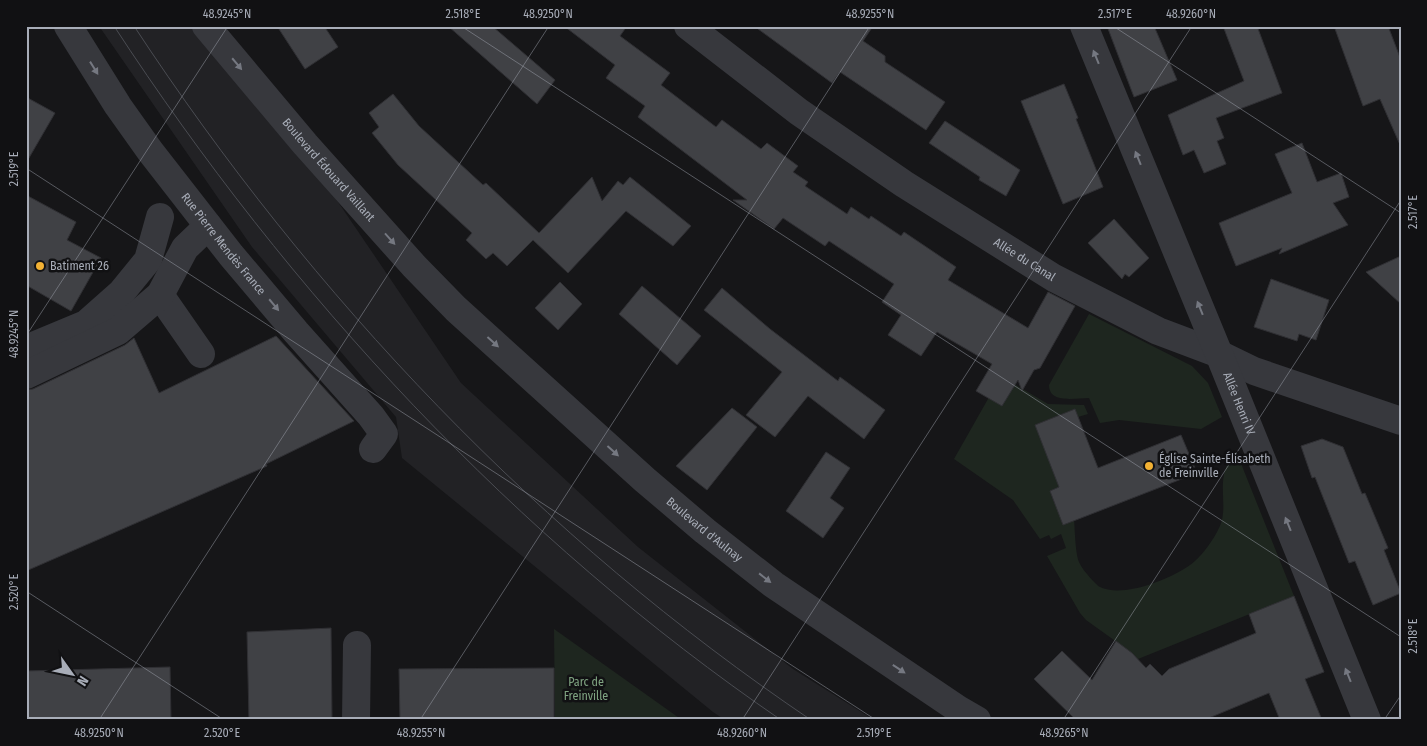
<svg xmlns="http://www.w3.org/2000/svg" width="1427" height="746" font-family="'Fira Sans Condensed',sans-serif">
	<rect width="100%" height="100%" fill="#161618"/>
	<path fill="#222225" d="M99,26H216L300,146L461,383L638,547L793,669L874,720H725L713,712L402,458L396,417L252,247Z"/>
	<g fill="#1e261f">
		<path d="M1089,314L1192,366L1208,383L1222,417L1201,429L1119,420L1100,423L1089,398C1075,398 1049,404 1049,385Z"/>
		<path d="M1001,376L1048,404L1084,405L1088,414L1078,417L1075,409L1035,425L1072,481L1050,491L1054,502L1074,519C1075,529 1075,556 1080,564C1082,569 1096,585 1100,587C1124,599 1177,577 1195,561C1204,553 1213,540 1218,530C1232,505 1211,480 1236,451L1294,596L1138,659L1132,653L1086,620L1080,613L1047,556L1066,548L1061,534L1051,539L1049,535L1040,539L1013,500L954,459Z"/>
		<path d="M554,629L682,720H555Z"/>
	</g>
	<g fill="#404145" stroke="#303034">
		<path d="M277,26H324L338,47L305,69Z"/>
		<path d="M448,26H492L555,80L537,104Z"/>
		<path d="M564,26H627L620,36L670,73L661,85L716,127L722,120L761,149L767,143L798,166L793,172L808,182L805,186L847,214L851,207L869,219L871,216L901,236L904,232L956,267L948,280L1028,328L1048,292L1075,306L1040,368L1034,370L1022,391L1018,380L1002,406L976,391L992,364L937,332L921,356L888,335L901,315L882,302L894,284L829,241L825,246L783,218L774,229L733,200H747L638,117L645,106L606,78L615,65Z"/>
		<path d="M754,26H873L863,41L885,56V62L945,102L926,130L840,72L832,83Z"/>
		<path d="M1107,26H1154L1177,80L1134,97Z"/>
		<path d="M1223,26H1257L1282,93L1216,118L1224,138L1217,141L1226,164L1204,173L1194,150L1183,155L1168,115L1244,81Z"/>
		<path d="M1334,26H1388L1401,60V147L1380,99L1363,106Z"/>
		<path d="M1064,84L1078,118L1076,119L1103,187L1063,204L1021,101Z"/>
		<path d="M393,94L419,126L483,185L486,183L539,233L592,177L602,201L618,181L623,185L630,177L691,226L673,246L626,211L568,273L533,240L507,266L493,253L486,259L466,240L472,233L398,165L372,133L379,127L369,113Z"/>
		<path d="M26,97L55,113L26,163Z"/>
		<path d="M945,121L1020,170L1006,196L979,180L980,177L929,143Z"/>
		<path d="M1302,143L1317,182L1341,173L1349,197L1333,203L1348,225L1279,254L1282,248L1236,266L1219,223L1292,193L1275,154Z"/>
		<path d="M26,195L76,222L67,240L101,258L71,311L26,285Z"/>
		<path d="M1114,219L1149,258L1129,277L1125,274L1122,279L1088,243Z"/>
		<path d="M1401,256V304L1366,272Z"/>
		<path d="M1271,279L1329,300L1316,340L1299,334L1297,341L1254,327Z"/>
		<path d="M560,282L582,304L558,330L535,308Z"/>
		<path d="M642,286L701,336L677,365L619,314Z"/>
		<path d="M722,288L770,329L838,381L840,377L885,410L864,439L808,396L775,437L746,415L782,372L704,310Z"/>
		<path d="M276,336L354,421L266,464L267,466L26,571V390L33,389L125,345L134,338L159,393Z"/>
		<path d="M732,408L757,427L707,490L676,466Z"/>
		<path d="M1075,409L1098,468L1181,435L1197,473L1063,525L1050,491L1059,487L1035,425Z"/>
		<path d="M1322,439L1343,447L1362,494L1365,493L1388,548L1384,550L1401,593L1373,605L1355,561L1349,563L1315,477L1312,478L1301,446Z"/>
		<path d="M826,452L850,468L830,498L844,508L823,538L786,511Z"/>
		<path d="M1294,596L1324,672L1305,679L1322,720H1280L1269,693L1204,720H1076L1034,679L1062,651L1092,680L1116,641L1132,653L1146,668L1150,664L1162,676L1169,669L1256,633L1249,614Z"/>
		<path d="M331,628L332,720H249L247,632Z"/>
		<path d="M170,667L171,720H26V671Z"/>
		<path d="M554,668V720H400L399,669Z"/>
	</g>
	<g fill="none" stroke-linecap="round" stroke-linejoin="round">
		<g stroke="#37383d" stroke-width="28">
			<path id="s1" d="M68,26L118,106L150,151L231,255L296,332L371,416L384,434L373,449"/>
			<path id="s2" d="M206,26L305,144L414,266L456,309L645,480L705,531L774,585L958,709L977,720"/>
			<path id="s3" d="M688,26L799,112L904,184L1054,278L1158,331L1219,354L1254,371L1401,421"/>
			<path id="s4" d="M1084,26L1219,354L1367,720"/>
			<path d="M160,295L201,354"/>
			<path d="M26,349L86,324L121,293L148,260L160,217"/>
			<path d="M26,375L118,331L160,295L185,248L208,226"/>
			<path d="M356,720L357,645"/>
		</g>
		<g stroke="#4a4c52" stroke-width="1">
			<path d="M114,26C289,294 515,538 781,720"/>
			<path d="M134,26C312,297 541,538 811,720"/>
		</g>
	</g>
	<defs><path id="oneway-solid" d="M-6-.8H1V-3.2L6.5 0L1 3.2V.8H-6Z" transform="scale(1.25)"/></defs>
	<g fill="#757881">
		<use href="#oneway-solid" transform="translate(1096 57) rotate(-112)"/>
		<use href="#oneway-solid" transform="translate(237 64) rotate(50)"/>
		<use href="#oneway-solid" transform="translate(94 68) rotate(58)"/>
		<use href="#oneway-solid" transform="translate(1138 158) rotate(-112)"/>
		<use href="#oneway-solid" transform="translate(390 239) rotate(48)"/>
		<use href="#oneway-solid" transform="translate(274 305) rotate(50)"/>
		<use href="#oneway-solid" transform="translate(1200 308) rotate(-112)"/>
		<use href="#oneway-solid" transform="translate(493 342) rotate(42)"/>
		<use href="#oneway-solid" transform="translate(613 451) rotate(42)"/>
		<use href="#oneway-solid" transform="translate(1288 524) rotate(-112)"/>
		<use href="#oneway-solid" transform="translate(765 578) rotate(38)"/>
		<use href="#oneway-solid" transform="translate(899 669) rotate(34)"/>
		<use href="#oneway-solid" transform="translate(1348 675) rotate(-112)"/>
	</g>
	<path fill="none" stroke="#a8adb8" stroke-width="1" stroke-opacity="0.45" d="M461,26L1401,637M1113,26L1401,213M26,168L876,720M26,336L228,26M26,591L224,720M99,720L549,26M420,720L870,26M742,720L1192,26M1063,720L1401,200M1384,720L1401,695"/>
	<g fill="#f2b134" stroke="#111113" stroke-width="2">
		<circle cx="40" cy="266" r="5"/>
		<circle cx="1149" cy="466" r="5"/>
	</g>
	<g text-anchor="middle" stroke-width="5" stroke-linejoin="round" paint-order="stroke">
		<g font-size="12" fill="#a8adb8" stroke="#111113">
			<text dy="4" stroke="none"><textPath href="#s2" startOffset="189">Boulevard Édouard Vaillant</textPath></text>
			<text dy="4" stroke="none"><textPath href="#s1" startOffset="268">Rue Pierre Mendès France</textPath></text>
			<text dy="4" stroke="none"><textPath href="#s3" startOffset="410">Allée du Canal</textPath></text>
			<text dy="4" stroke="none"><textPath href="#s4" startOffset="408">Allée Henri IV</textPath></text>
			<text dy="4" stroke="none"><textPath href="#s2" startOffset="710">Boulevard d'Aulnay</textPath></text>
		</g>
		<g font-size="12" fill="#a8adb8" stroke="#111113" text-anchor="start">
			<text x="50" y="270">Batiment 26</text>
			<text x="1159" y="463">Église Sainte-Élisabeth<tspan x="1159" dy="14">de Freinville</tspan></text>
		</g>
		<g font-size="12" fill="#7fa381" stroke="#111113">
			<text x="586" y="686">Parc de<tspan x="586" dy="14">Freinville</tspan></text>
		</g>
	</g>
	<rect width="1427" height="746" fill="none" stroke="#111113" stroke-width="55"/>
	<g transform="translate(72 674) rotate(123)" stroke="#111113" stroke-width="4" paint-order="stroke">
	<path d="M0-4L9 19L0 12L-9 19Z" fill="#a8adb8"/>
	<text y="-8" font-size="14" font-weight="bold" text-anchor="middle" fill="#a8adb8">N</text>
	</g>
	<rect x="28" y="28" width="1372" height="690" fill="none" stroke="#a8adb8" stroke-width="2"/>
	<g font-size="12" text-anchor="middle" fill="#a8adb8">
		<text x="227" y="18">48.9245°N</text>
		<text x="463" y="18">2.518°E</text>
		<text x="548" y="18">48.9250°N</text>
		<text x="870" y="18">48.9255°N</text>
		<text x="1115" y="18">2.517°E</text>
		<text x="1191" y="18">48.9260°N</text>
		<text transform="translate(14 169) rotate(-90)" y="4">2.519°E</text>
		<text transform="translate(1413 212) rotate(-90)" y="4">2.517°E</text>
		<text transform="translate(14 334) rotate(-90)" y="4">48.9245°N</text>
		<text transform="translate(14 592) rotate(-90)" y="4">2.520°E</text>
		<text transform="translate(1413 636) rotate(-90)" y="4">2.518°E</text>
		<text x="99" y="737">48.9250°N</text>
		<text x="222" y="737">2.520°E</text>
		<text x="421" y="737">48.9255°N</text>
		<text x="742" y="737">48.9260°N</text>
		<text x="874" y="737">2.519°E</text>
		<text x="1064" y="737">48.9265°N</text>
	</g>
</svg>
